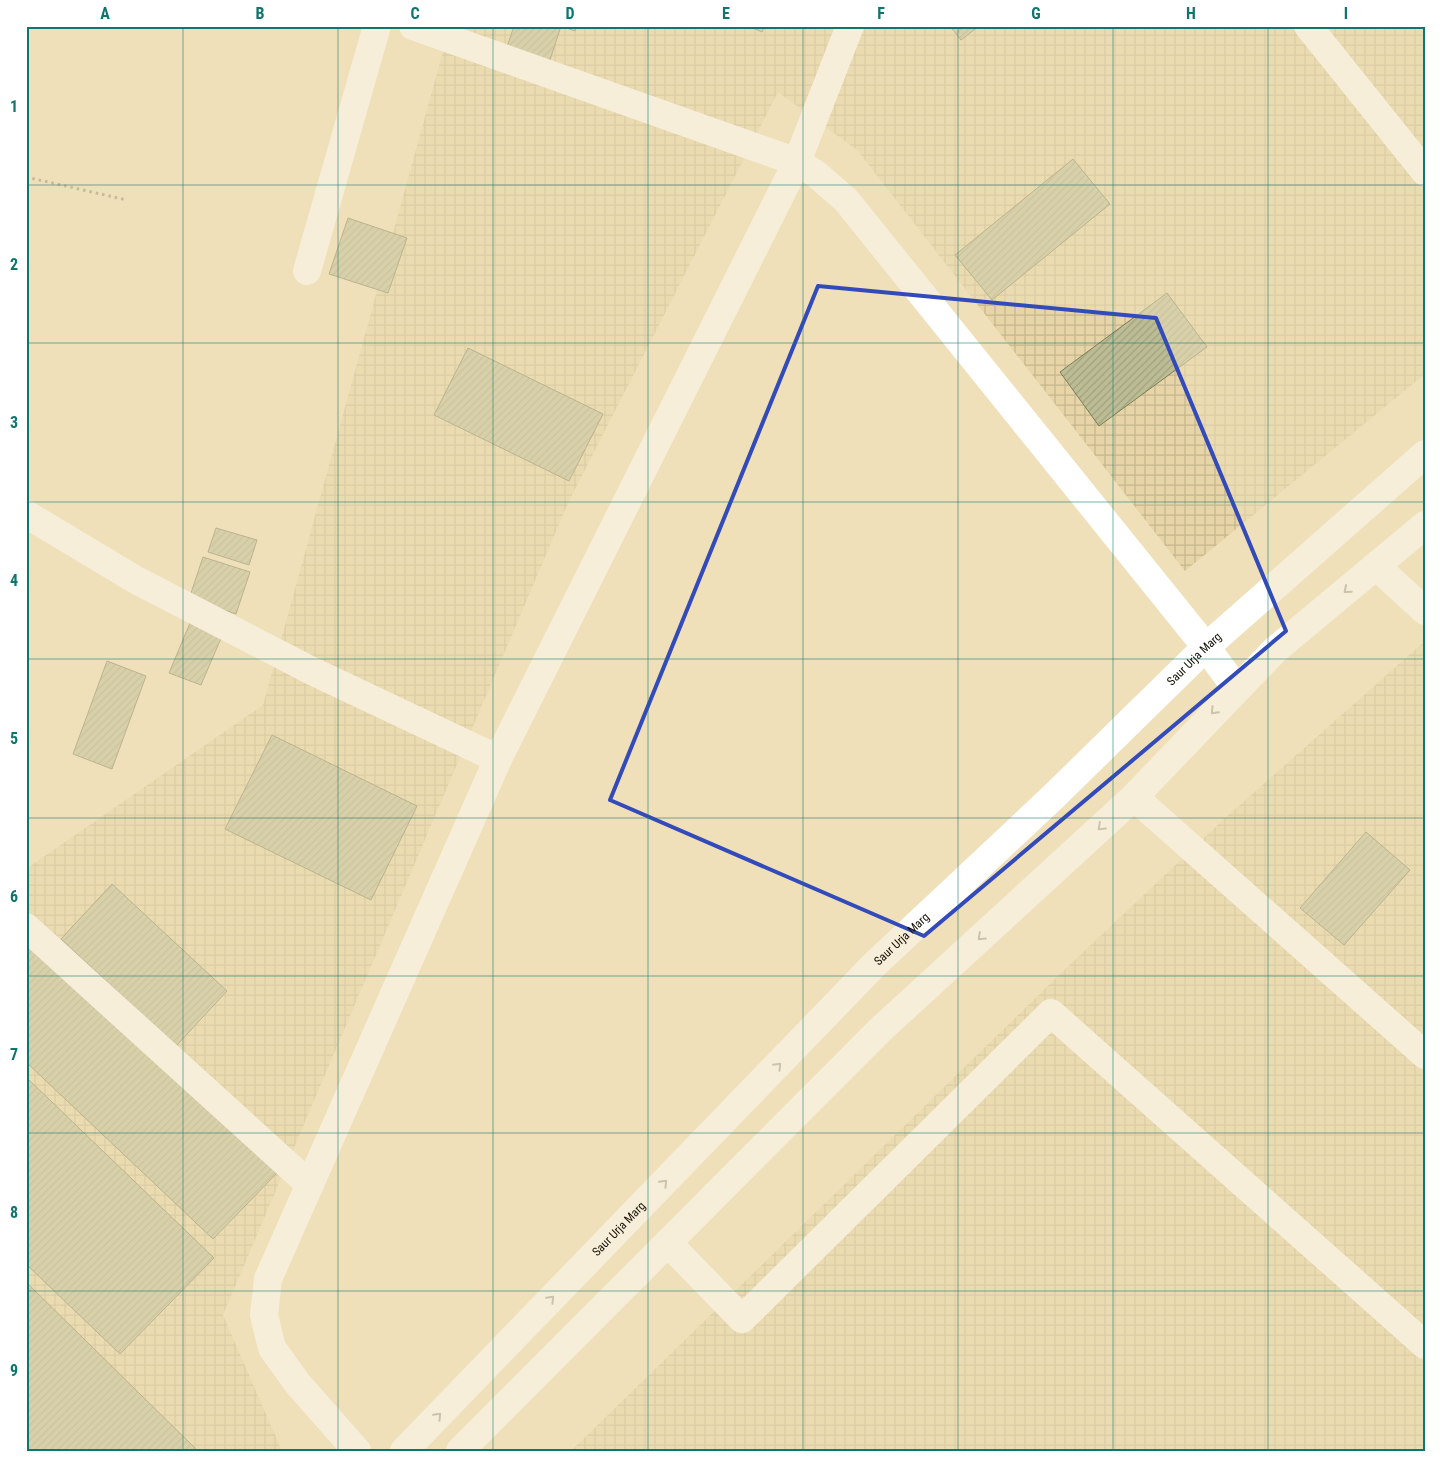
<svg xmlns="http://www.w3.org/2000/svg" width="1451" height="1477" font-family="'Roboto Condensed',sans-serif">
	<defs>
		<pattern id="industrial-grid" width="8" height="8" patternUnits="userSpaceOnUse" patternTransform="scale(1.25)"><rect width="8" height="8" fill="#e7d5a7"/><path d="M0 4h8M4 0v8" fill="none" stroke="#c5b68e"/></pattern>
		<pattern id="building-hatch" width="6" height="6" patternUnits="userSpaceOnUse" patternTransform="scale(1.25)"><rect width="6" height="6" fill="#bcbd95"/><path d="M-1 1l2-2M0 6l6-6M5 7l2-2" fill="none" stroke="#a1a17f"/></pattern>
	</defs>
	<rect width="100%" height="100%" fill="#efe0b9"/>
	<g fill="url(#industrial-grid)">
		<path d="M450,26H1425V374L1185,571L857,150L778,92L568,503L223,1315L282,1451H26V869L263,705Z"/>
		<path d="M1425,641V1451H571L1059,975L1224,819Z"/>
	</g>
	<g fill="url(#building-hatch)" stroke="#7c7d58">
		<path d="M514,26H577L575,31L561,26L549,63L506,50Z"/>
		<path d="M748,26H765L762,32Z"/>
		<path d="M950,26H979L961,40Z"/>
		<path d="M1073,159L1110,204L992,300L955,255Z"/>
		<path d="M348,218L407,238L388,293L329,274Z"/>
		<path d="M1167,293L1207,347L1099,426L1060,372Z"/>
		<path d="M468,348L603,414L569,481L434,415Z"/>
		<path d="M216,528L257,540L249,565L208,552Z"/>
		<path d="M203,557L250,572L236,614L189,599Z"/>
		<path d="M190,623L222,636L201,685L169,673Z"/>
		<path d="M107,661L146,676L112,769L73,754Z"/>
		<path d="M272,735L417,806L371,900L225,829Z"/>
		<path d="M1366,832L1410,870L1344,945L1300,908Z"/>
		<path d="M112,884L227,991L176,1046L61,939Z"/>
		<path d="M26,937L277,1173L213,1239L26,1062Z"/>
		<path d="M26,1077L214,1258L120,1354L26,1264Z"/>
		<path d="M26,1282L198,1451H26Z"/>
	</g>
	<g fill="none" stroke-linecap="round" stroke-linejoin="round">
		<path stroke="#978c70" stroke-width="3" stroke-dasharray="2.5 4" stroke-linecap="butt" d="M26,177L127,200"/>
		<g stroke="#fff" stroke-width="28">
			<path d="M413,26L797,162L816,174L846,200L1206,647L1236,688"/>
			<path d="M1308,26L1425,172"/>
			<path d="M307,271L377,26"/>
			<path d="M26,514L136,580L312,671L498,759"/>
			<path d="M1376,566L1425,611"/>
			<path d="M1134,797L1425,1055"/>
			<path d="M26,927L310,1185"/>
			<path d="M668,1243L742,1319L1051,1013L1425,1345"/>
			<path d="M357,1451L298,1384L272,1348L264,1315L268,1279L498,759L797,162L850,26"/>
			<path id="s1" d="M404,1451L874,965L1053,797L1206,647L1425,454"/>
			<path d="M460,1451L880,1030L1134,797L1275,650L1425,525"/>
		</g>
	</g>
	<defs><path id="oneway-chevron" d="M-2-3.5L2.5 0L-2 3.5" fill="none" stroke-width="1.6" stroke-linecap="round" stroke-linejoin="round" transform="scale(1.25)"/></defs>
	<g stroke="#a19f9b">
		<use href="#oneway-chevron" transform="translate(1347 590) rotate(140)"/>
		<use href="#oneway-chevron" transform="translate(1214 711) rotate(133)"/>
		<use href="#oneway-chevron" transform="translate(1101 827) rotate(137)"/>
		<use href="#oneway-chevron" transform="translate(981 937) rotate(137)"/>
		<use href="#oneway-chevron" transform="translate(778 1066) rotate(-47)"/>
		<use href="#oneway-chevron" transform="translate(664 1183) rotate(-46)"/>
		<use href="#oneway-chevron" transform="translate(551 1299) rotate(-46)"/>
		<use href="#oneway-chevron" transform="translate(438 1416) rotate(-46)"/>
	</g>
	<path d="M0 0H1451V1477H0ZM818,286L1156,318L1286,631L924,936L610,800Z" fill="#efe0b9" fill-opacity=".55" fill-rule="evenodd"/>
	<path fill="none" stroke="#334abb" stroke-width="4" stroke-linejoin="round" d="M818,286L1156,318L1286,631L924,936L610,800Z"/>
	<path fill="none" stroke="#0f766e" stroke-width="1" stroke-opacity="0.55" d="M183,26V1451M338,26V1451M493,26V1451M648,26V1451M803,26V1451M958,26V1451M1113,26V1451M1268,26V1451M26,185H1425M26,343H1425M26,502H1425M26,659H1425M26,818H1425M26,976H1425M26,1133H1425M26,1291H1425"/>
	<g text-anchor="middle" stroke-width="4" stroke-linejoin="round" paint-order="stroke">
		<g font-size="12" fill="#151004" stroke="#fff">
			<text dy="4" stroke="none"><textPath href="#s1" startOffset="1119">Saur Urja Marg</textPath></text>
			<text dy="4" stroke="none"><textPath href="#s1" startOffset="714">Saur Urja Marg</textPath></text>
			<text dy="4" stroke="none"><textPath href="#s1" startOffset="309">Saur Urja Marg</textPath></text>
		</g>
	</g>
	<rect width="1451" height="1477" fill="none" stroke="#ffffff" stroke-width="55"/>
	<rect x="28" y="28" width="1396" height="1422" fill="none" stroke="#0f766e" stroke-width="2"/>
	<g font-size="16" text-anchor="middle" font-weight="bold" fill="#0f766e">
		<text x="105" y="19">A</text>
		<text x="260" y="19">B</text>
		<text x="415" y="19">C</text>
		<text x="570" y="19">D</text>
		<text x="726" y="19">E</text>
		<text x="881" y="19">F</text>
		<text x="1036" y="19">G</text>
		<text x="1191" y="19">H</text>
		<text x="1346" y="19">I</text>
		<text x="14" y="112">1</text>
		<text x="14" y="270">2</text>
		<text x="14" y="428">3</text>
		<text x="14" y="586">4</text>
		<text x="14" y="744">5</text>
		<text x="14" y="902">6</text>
		<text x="14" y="1060">7</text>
		<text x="14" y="1218">8</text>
		<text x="14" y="1376">9</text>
	</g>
</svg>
